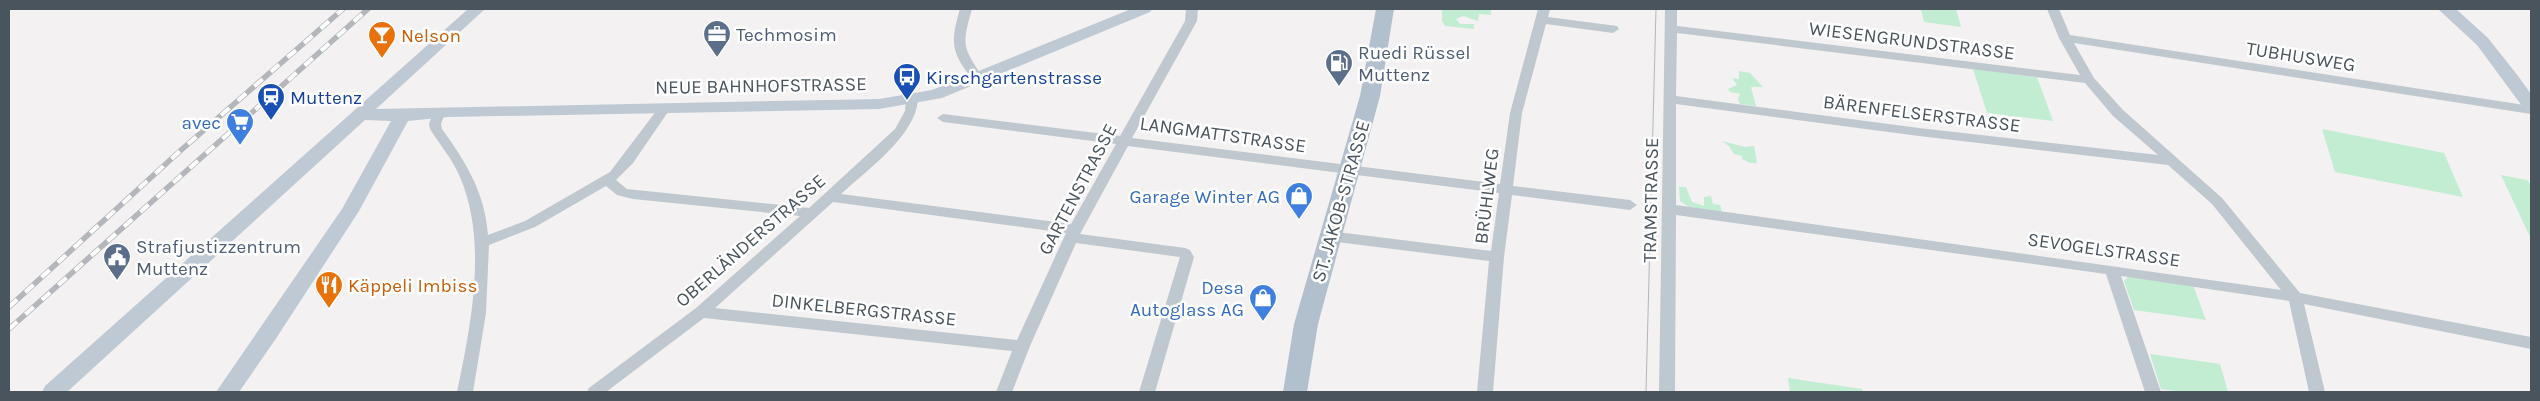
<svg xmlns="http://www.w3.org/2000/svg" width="2540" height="401" font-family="Karla,sans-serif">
	<rect width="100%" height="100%" fill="#f3f1f1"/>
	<g fill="#c2edd3">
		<path d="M1442,9H1491V15L1479,14L1478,21L1463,16L1456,19L1460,24H1474V29L1445,26L1442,21Z"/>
		<path d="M1921,9H1956L1961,27L1924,22Z"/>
		<path d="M1973,69L2037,77L2053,121L1987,113Z"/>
		<path d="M1739,71L1750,73L1763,87H1751L1756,106L1740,104L1738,99L1740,94L1730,92L1728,89L1737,85L1732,78L1739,79Z"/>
		<path d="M2322,129L2444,153L2463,197L2335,172Z"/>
		<path d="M1722,141L1745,147L1754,146L1757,163H1750L1742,159V156L1734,154L1729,146Z"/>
		<path d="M2501,175L2527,180L2531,185V239Z"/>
		<path d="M1679,187H1686L1692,202L1704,206V197L1711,196L1713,204L1720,205L1722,212L1689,207L1680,201Z"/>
		<path d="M2128,277L2193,285L2206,320L2134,310L2124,281Z"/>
		<path d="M2150,354L2220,364L2228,392H2183L2161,389Z"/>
		<path d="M1788,378L1862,389L1863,392H1790Z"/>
	</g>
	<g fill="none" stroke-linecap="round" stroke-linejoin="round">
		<g fill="#bfc8ce" fill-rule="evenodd">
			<path d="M960,9H972C962,44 962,47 983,77L981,80H973C951,52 950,43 960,9Z"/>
			<path d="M1186,9H1198L1197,21L1132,138L1500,184L1510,113L1538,9H1550L1548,17L1617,26L1619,29L1613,33L1546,24L1522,113L1513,186L1630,200L1637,205L1630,210L1512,195L1504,257L1493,392H1477L1489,261L1329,241L1322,236L1329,231L1491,251L1499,193L1128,146L1080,234L1185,248L1190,250L1194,257L1155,392H1139L1180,257L1076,243L1030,346L1012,392H996L1012,351L704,318L606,392H587L589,388L696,308L800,216L633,199L617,195L606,186L535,227L489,245L486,313L473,392H457C471,325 488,242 460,177C453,160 440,145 430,129L429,124L434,110H444L445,113L441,124L442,129C466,162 485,193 488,235L525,221L610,172L660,106L664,105L670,109L633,163L616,180L627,189L809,208L895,129L905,111L906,100L912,96L918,100C915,136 867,170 841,194L1071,224L1116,144L943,122L937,118L943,114L1120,136L1185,21ZM833,202L1066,233L1017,340L715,308Z"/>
			<path d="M1665,9H1677V26L2080,75L2059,38L2047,9H2059L2070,35L2531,106V114L2074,43L2094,78L2123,110L2222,198L2300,293L2531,337V349L2304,304L2325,392H2309L2289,301L2121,276L2161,392H2145L2106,274L1676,215L1675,392H1659ZM1677,33L2085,83L2113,116L2158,155L1919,128L1676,96ZM1676,104L1919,136L2168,165L2212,204L2281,290L1676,205Z"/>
		</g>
		<g fill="#bfc9d3" fill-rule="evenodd">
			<path d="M468,9H485L376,109L879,99L932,90L1131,9H1152L1150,12L942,98L879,109L448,117L408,121L359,211L275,340L239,392H216L342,209L391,121L365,120L67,392H42L45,386Z"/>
			<path d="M2438,9H2456L2488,38L2518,76L2531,94V111L2525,110L2477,45Z"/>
		</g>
		<path fill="#b2c0ce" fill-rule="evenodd" d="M1376,9H1394L1380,96L1318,324L1307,392H1283L1294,324L1360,96Z"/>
		<path stroke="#b3b6ba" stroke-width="1" d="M1646,392L1656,9"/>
		<defs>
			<g id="rail">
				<path d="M9,307L180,151L343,9"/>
				<path d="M9,329L368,9"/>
			</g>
		</defs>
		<use href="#rail" stroke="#b3b6ba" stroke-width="5.5"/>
		<use href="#rail" stroke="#fff" stroke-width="4" stroke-dasharray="11" stroke-linecap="butt"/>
	</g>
	<defs>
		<symbol id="office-pin" viewBox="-11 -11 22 30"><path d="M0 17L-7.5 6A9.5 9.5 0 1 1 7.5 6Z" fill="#5c6f8a" stroke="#fff"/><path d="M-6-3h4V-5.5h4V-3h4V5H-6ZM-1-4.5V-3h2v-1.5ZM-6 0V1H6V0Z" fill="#fff"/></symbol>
		<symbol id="bar-pin" viewBox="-11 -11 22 30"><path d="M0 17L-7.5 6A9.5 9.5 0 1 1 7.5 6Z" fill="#e8710a" stroke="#fff"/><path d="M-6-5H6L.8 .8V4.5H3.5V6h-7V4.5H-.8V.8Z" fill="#fff"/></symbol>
		<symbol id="fuel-pin" viewBox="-11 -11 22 30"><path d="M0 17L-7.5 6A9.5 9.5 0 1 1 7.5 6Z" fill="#5c6f8a" stroke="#fff"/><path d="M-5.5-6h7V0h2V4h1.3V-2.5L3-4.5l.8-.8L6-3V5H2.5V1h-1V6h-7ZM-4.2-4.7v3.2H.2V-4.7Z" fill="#fff"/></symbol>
		<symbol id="bus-pin" viewBox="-11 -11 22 30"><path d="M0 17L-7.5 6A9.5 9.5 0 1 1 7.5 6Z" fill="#1a4fb4" stroke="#fff"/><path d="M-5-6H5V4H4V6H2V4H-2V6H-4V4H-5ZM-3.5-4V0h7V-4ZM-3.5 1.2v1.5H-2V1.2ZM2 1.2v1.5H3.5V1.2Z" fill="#fff"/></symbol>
		<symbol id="station-pin" viewBox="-11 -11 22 30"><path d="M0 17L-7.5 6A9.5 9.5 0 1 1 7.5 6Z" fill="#1a4fb4" stroke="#fff"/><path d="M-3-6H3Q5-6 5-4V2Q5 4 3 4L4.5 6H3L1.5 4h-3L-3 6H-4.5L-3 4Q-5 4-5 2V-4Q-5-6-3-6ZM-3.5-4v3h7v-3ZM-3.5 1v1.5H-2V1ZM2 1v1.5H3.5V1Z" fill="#fff"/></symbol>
		<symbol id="supermarket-pin" viewBox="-11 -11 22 30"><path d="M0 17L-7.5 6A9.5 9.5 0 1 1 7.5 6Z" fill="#3f7fe0" stroke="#fff"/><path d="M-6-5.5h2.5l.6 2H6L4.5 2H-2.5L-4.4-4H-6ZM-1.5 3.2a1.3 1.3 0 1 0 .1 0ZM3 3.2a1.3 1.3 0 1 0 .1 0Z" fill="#fff"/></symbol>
		<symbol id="shop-pin" viewBox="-11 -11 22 30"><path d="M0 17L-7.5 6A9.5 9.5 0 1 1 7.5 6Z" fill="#3f7fe0" stroke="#fff"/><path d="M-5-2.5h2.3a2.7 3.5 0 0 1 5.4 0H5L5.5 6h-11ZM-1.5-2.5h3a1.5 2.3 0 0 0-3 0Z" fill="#fff"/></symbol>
		<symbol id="civic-pin" viewBox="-11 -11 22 30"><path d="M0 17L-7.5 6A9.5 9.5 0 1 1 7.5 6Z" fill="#5c6f8a" stroke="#fff"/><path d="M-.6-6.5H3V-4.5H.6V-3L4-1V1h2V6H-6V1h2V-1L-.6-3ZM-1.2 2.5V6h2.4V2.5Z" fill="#fff"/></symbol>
		<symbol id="restaurant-pin" viewBox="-11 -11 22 30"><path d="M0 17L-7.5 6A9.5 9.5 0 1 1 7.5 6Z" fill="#e8710a" stroke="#fff"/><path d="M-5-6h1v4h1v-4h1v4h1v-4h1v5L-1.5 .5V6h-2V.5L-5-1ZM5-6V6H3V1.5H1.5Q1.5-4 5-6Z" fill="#fff"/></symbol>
	</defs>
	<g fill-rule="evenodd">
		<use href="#office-pin" x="701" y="18" width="32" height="43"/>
		<use href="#bar-pin" x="366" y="19" width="32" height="43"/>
		<use href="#fuel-pin" x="1323" y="47" width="32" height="43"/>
		<use href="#bus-pin" x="891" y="61" width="32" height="43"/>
		<use href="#station-pin" x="255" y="81" width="32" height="43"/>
		<use href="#supermarket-pin" x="224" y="106" width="32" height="43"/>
		<use href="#shop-pin" x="1283" y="180" width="32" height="43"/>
		<use href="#civic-pin" x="101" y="241" width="32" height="43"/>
		<use href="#restaurant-pin" x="313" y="269" width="32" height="43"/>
		<use href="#shop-pin" x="1247" y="282" width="32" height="43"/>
	</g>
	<g text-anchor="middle" stroke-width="5" stroke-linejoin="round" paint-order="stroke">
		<g font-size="19" fill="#4e5e75" stroke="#fff" text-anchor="start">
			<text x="736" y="41">Techmosim</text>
			<text x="1358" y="59">Ruedi Rüssel<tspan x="1358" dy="22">Muttenz</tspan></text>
			<text x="136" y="253">Strafjustizzentrum<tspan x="136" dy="22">Muttenz</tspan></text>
		</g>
		<g font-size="19" fill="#c56008" stroke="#fff" text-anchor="start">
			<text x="401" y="42">Nelson</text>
			<text x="348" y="292">Käppeli Imbiss</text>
		</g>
		<g font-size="19" fill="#49545d" stroke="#fff">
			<text transform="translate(1912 40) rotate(7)" y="7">WIESENGRUNDSTRASSE</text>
			<text transform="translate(2301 56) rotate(9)" y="7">TUBHUSWEG</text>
			<text transform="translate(761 85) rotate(-1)" y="7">NEUE BAHNHOFSTRASSE</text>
			<text transform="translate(1922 113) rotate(7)" y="7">BÄRENFELSERSTRASSE</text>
			<text transform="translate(1223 134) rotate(8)" y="7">LANGMATTSTRASSE</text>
			<text transform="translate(1077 189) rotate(-62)" y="7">GARTENSTRASSE</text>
			<text transform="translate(1486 196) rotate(-83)" y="7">BRÜHLWEG</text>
			<text transform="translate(1650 200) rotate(-89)" y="7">TRAMSTRASSE</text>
			<text transform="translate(1340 201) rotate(-74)" y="7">ST. JAKOB-STRASSE</text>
			<text transform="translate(750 240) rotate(-41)" y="7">OBERLÄNDERSTRASSE</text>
			<text transform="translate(2104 249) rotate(8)" y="7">SEVOGELSTRASSE</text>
			<text transform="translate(864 309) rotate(6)" y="7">DINKELBERGSTRASSE</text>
		</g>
		<g font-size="19" fill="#164399" stroke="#fff" text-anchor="start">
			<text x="926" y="84">Kirschgartenstrasse</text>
			<text x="290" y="104">Muttenz</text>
		</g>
		<g font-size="19" fill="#366cbe" stroke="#fff" text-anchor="end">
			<text x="221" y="129">avec</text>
			<text x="1280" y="203">Garage Winter AG</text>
			<text x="1244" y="294">Desa<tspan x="1244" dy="22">Autoglass AG</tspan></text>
		</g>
	</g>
	<rect width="2540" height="401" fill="none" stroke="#49545d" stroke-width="20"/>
</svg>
